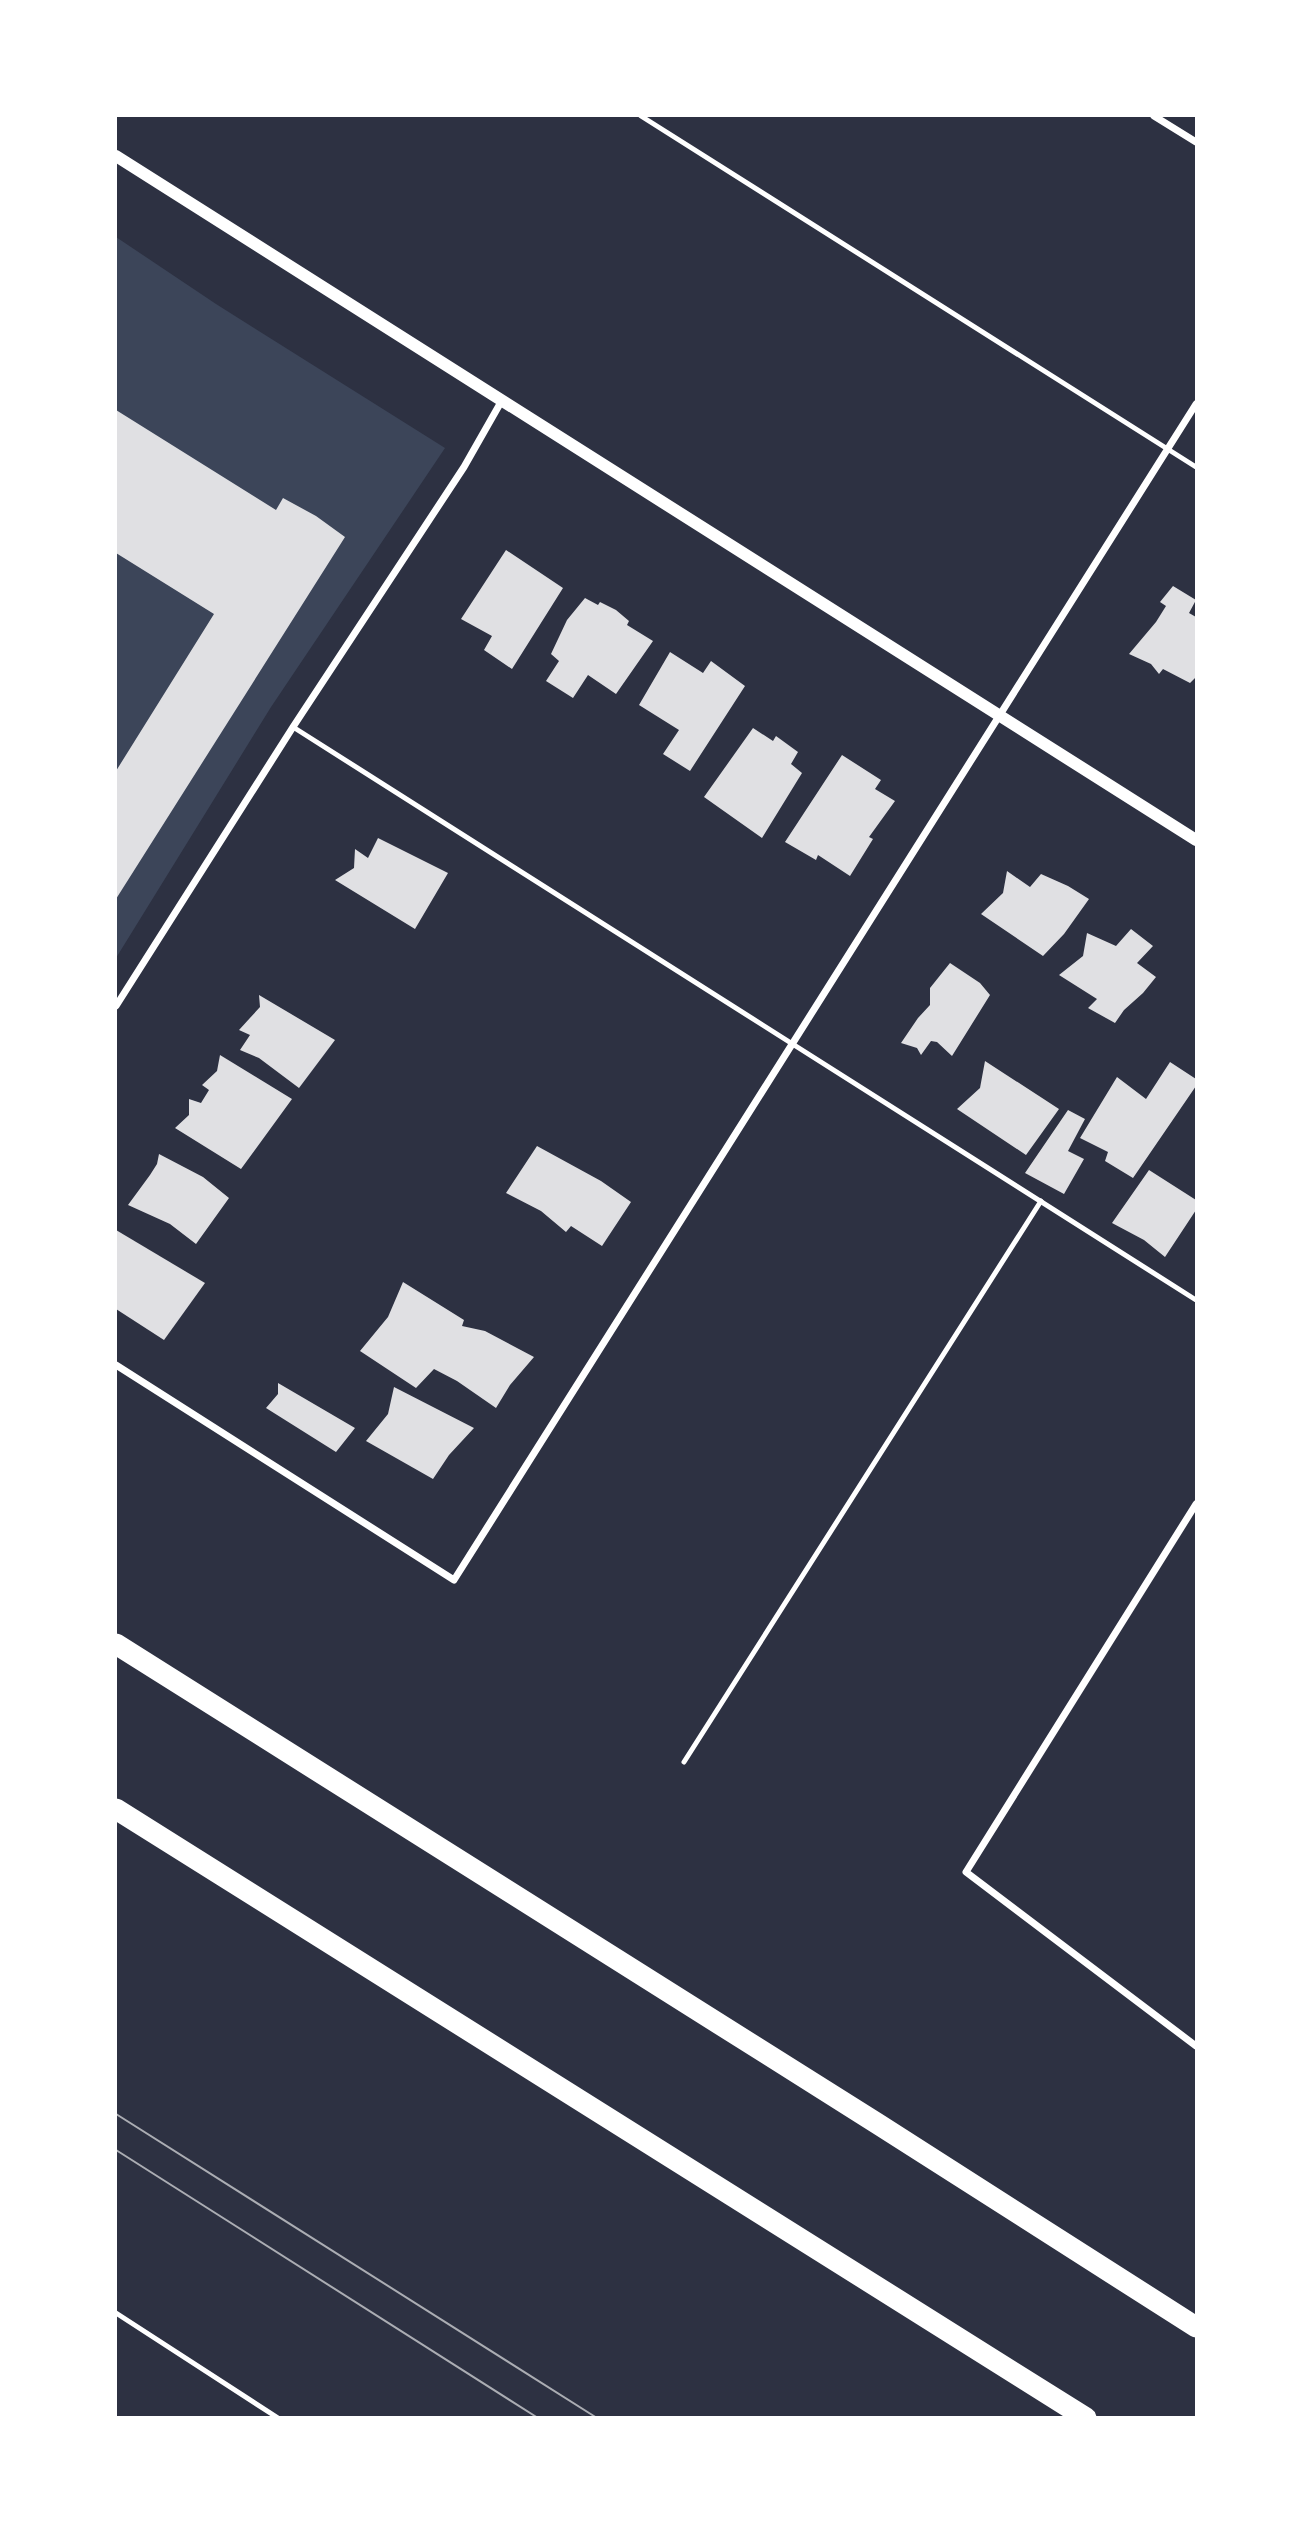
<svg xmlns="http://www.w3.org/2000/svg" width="1312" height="2533" font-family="'IBM Plex Sans',sans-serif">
	<rect width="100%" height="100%" fill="#2d3142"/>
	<path fill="#3c4559" d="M116,237L216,304L445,448L271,707L116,958Z"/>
	<g fill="#e0e0e3">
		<path d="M116,410L276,510L283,498L316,516L345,537L116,899V771L214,614L116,553Z"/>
		<path d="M506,550L563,588L512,669L484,650L492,636L461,619Z"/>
		<path d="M1173,586L1196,600L1189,613L1196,617V677L1190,683L1163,669L1159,674L1151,664L1129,654L1156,622L1166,606L1160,602Z"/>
		<path d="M585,598L598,605L600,602L616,610L629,621L627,625L653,641L616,694L588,675L573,698L546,681L559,661L551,654L567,620Z"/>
		<path d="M670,652L703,673L711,661L745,686L690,771L663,754L679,730L639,705Z"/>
		<path d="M753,728L773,741L776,736L798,752L791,764L802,773L762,838L704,797Z"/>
		<path d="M842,755L881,780L875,789L895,801L869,837L873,839L850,876L818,855L816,860L785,842Z"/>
		<path d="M378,838L448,873L415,929L335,880L354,868L355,849L368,858Z"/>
		<path d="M1007,871L1030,887L1041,874L1068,886L1089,899L1064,934L1043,956L981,914L1003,893Z"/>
		<path d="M1131,929L1153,946L1137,963L1156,977L1143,993L1124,1010L1115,1023L1088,1008L1097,999L1059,975L1083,956L1087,933L1116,946Z"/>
		<path d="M950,963L980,983L990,995L952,1056L937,1042L931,1041L921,1055L917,1048L901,1043L918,1018L930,1005V988Z"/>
		<path d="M259,995L335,1040L299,1088L259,1058L240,1050L250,1035L239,1030L260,1007Z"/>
		<path d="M220,1055L292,1099L241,1169L175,1128L189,1115V1099L201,1103L209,1090L202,1085L217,1071Z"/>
		<path d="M985,1061L1059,1109L1026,1155L957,1109L980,1088Z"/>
		<path d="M1170,1062L1196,1079V1086L1133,1178L1105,1161L1108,1152L1080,1138L1117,1077L1146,1099Z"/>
		<path d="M1068,1110L1085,1119L1068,1151L1084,1159L1064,1194L1025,1173Z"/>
		<path d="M537,1146L601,1181L631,1202L602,1246L571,1226L566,1232L541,1211L506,1193Z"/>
		<path d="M159,1154L203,1177L229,1198L196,1244L170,1224L128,1205L150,1175L157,1164Z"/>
		<path d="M1149,1170L1196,1200V1210L1165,1257L1144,1240L1112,1223Z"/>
		<path d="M116,1230L205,1283L164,1340L116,1309Z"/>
		<path d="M403,1282L464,1320L462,1326L485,1331L534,1357L510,1385L496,1408L457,1381L434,1369L416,1388L360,1351L388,1317Z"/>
		<path d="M278,1383L355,1428L336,1452L266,1408L278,1394Z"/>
		<path d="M394,1387L474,1428L449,1455L433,1479L366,1441L388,1414Z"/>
	</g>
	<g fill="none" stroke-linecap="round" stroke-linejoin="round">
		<g stroke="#fff" stroke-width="5">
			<path d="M641,116L1196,467"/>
			<path d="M293,727L1196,1300"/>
			<path d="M684,1762L1041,1201"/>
			<path d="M116,2313L278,2418"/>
		</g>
		<g stroke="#fff" stroke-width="7">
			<path d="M1154,116L1196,142"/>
			<path d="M116,1006L293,727L464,467L501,402"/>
			<path d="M116,1365L454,1580L1196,404"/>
			<path d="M1196,1504L966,1872L1196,2046"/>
		</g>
		<path stroke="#fff" stroke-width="12" d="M116,156L1196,840"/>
		<g stroke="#fff" stroke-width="21">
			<path d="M116,1644L878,2124L1196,2327"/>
			<path d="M116,1809L1086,2418"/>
		</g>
		<g stroke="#abadb3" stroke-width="2">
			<path d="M116,2114L597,2418"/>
			<path d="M116,2150L538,2418"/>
		</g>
	</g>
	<rect width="1312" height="2533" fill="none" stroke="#ffffff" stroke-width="234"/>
</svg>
